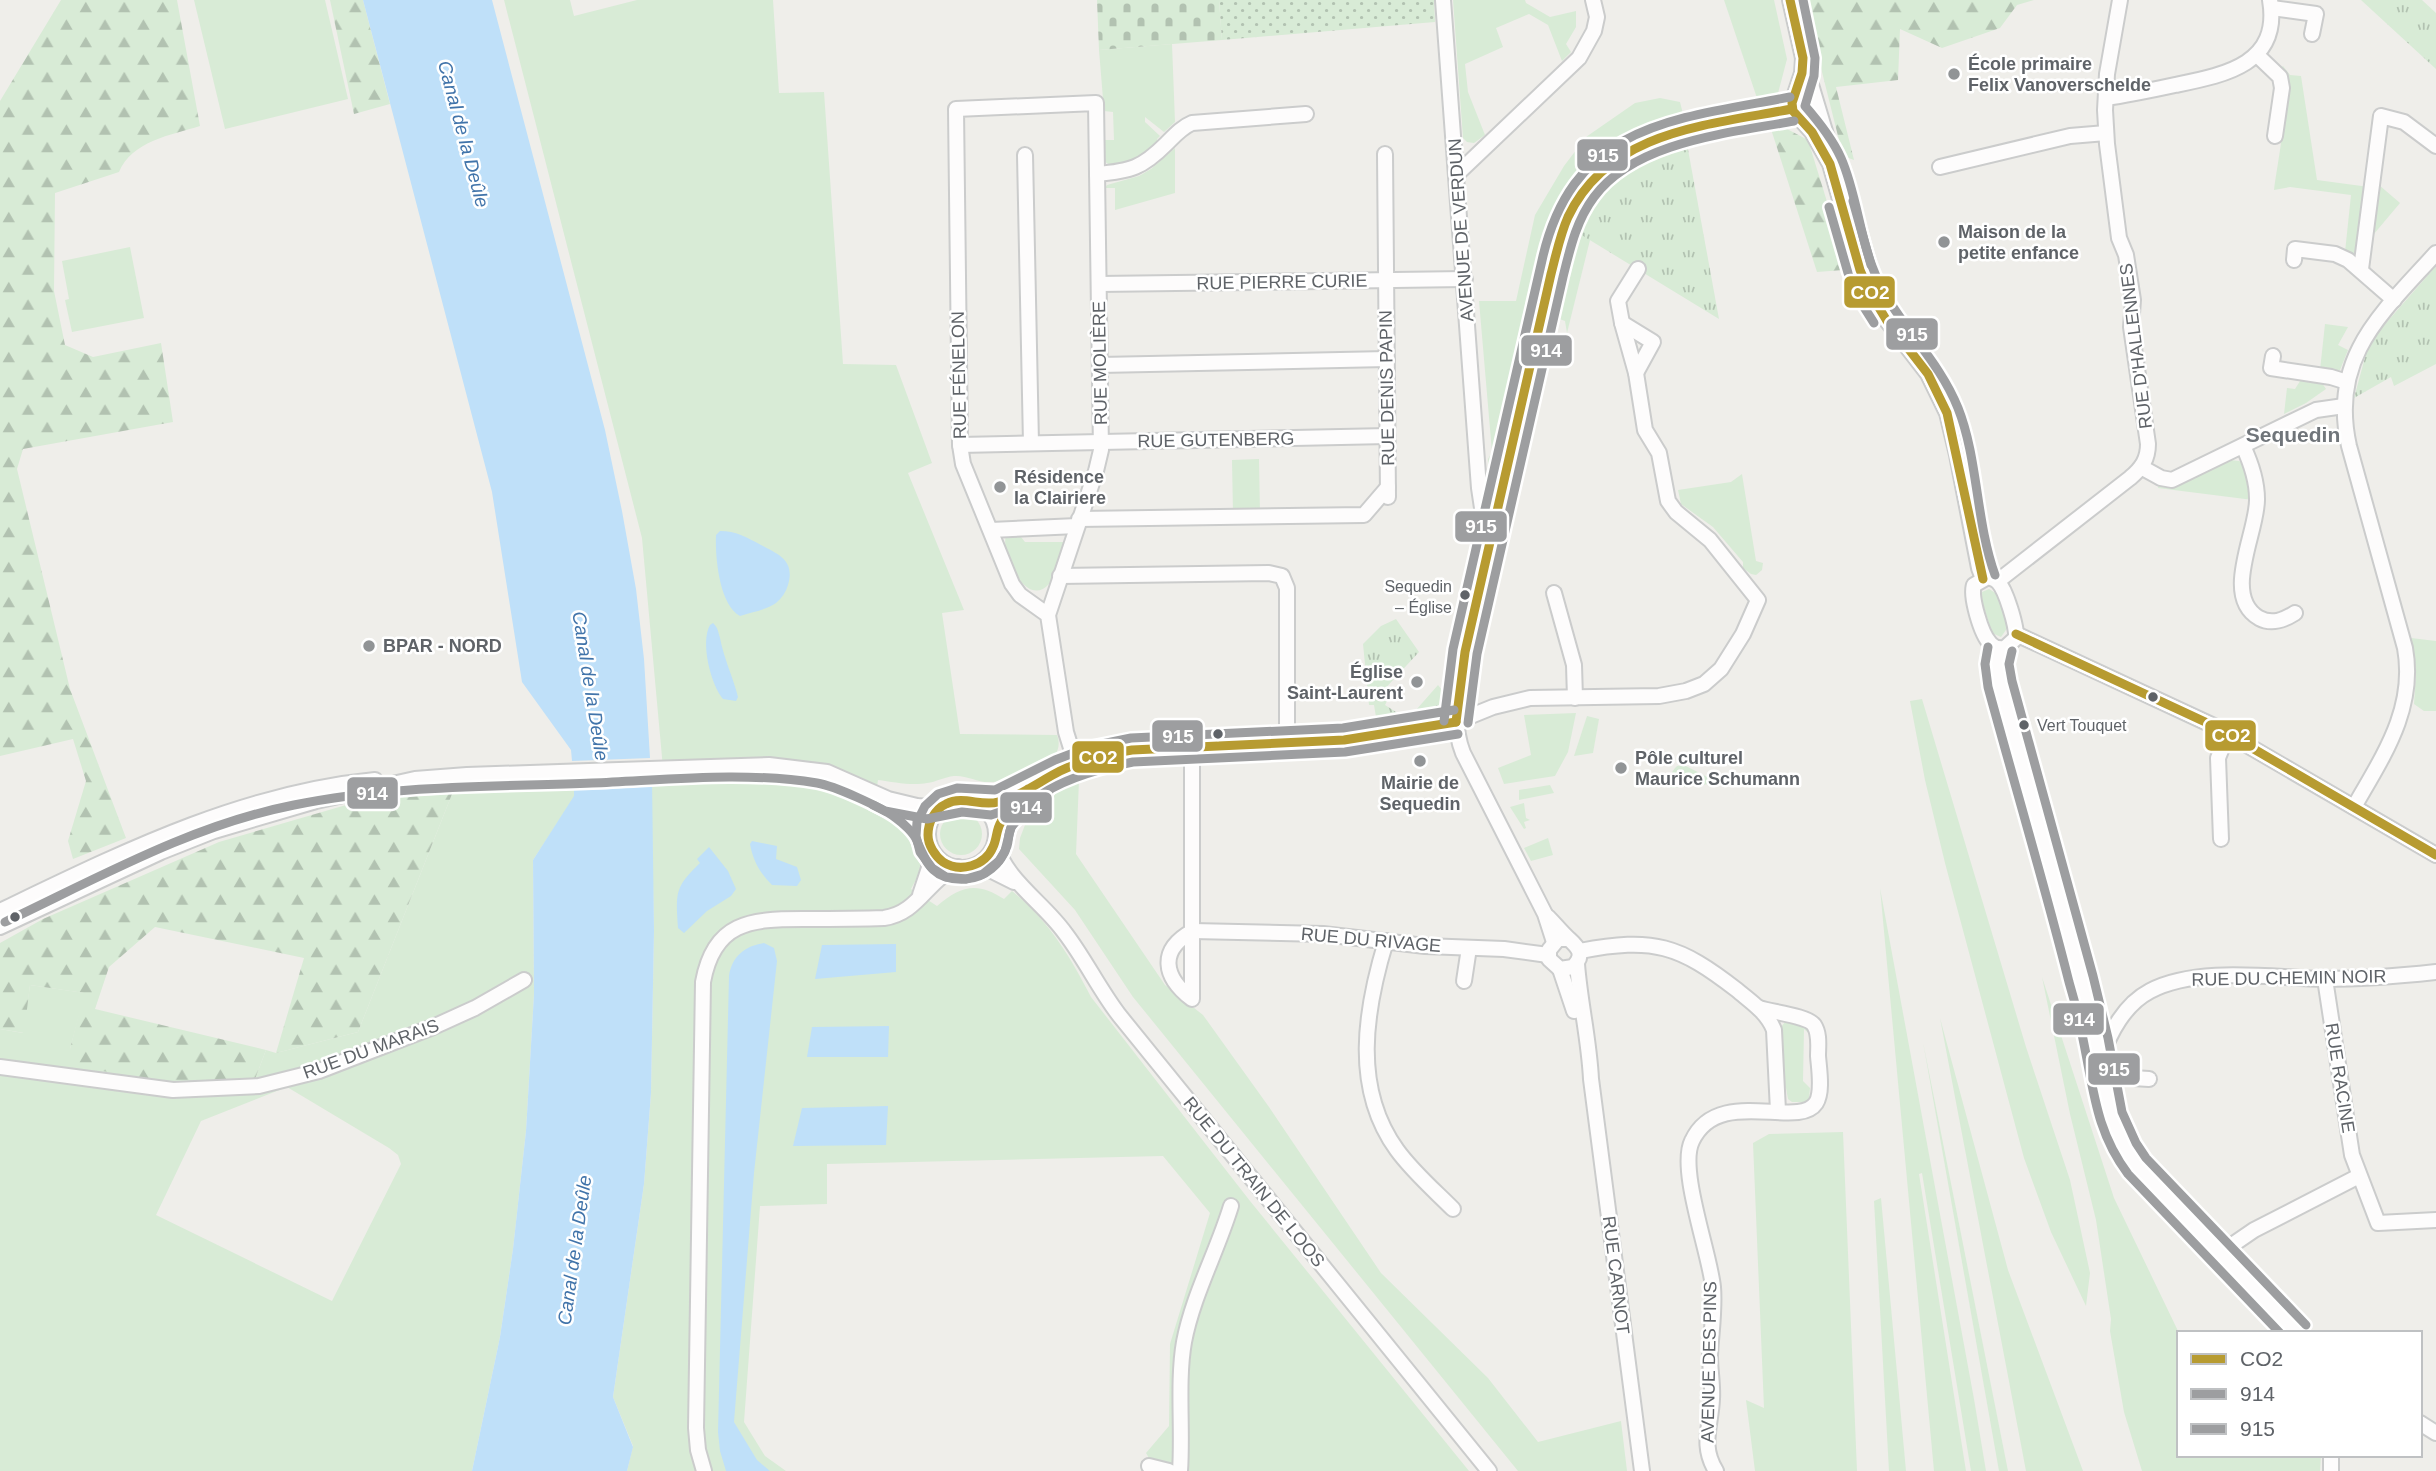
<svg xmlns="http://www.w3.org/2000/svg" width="2436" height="1471" font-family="Arial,sans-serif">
	<defs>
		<pattern id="forest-firs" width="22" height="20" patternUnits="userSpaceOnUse" patternTransform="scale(1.75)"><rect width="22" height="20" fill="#d8ebd6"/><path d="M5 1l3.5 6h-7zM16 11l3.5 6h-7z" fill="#b2c2b1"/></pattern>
		<pattern id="cemetery-stones" width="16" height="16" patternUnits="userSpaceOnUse" patternTransform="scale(1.75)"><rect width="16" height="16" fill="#d8ebd6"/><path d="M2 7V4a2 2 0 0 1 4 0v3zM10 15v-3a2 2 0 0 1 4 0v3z" fill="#b2c2b1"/></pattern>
		<pattern id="park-tufts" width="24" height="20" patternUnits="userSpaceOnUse" patternTransform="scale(1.75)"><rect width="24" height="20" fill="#d8ebd6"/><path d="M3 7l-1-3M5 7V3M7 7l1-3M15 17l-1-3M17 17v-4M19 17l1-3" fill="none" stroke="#b2c2b1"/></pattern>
		<pattern id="garden-dots" width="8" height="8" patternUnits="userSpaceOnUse" patternTransform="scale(1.75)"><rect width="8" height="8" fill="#d8ebd6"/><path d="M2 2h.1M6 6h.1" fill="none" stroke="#b2c2b1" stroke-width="1.8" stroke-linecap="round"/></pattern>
	</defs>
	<rect width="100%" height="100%" fill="#efeeea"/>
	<g fill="#d8ebd6" fill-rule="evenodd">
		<path d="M194,0H325L348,99L225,129Z"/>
		<path d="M504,0H570L574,16L637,0H773L779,93L824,92L843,364L896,365L932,463L908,473L964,610L942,613L960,734L1057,735C1069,766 1014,781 991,782C978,783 967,775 954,776C944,777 936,782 927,783C912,786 893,782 878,780L874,806L914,820L922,868L911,889L937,906C960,886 977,881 1004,899L1012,891C1048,920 1070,956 1091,997L1250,1201L1469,1471H1149V1458L1146,1453L1169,1426L1170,1344L1210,1213L1163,1156L827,1164V1204L760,1206L744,1422L765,1456L786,1471H627L633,1446L613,1397L644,1184L651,1093L654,931L651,788L652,779H664L642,538Z"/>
		<path d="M1453,0H1525L1526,3L1550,17L1576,11V27L1566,44L1571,52L1562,61L1548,25L1529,14L1496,28L1503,47L1465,64L1468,92L1485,135L1474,143L1467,142L1463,138Z"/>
		<path d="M1724,0H1774L1787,59L1777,97L1759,104Z"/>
		<path d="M1172,44L1175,122L1164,132L1145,117V122L1160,136L1157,139L1158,145L1139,160L1111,166L1104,161V140H1114L1113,112L1104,111L1099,50Z"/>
		<path d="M2283,66L2290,75L2301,76L2317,180L2369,187L2358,259L2345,252L2351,195L2290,187L2274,190C2277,165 2293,87 2281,68Z"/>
		<path d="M1660,98L1680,102L1685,122C1566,145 1549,218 1527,324C1517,371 1507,419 1497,466L1494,469H1489L1488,459L1492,452L1479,301H1516L1535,215L1564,166L1586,137L1635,103Z"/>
		<path d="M1678,145L1590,240L1567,333L1565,321L1554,317C1568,253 1575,196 1637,159C1649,152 1665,149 1678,145Z"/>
		<path d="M1175,148V193L1115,210V188H1105L1107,185L1139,176L1151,169Z"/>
		<path d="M2379,171H2381L2379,185L2400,203L2368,241Z"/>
		<path d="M130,247L144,318L72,332L65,300L69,299L62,261Z"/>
		<path d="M2325,324L2348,327L2338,345L2348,350L2340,370H2320Z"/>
		<path d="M2302,378L2320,380L2326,389L2306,403L2284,414L2287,388L2295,389Z"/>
		<path d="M1259,459L1260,514H1233L1232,460Z"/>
		<path d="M2230,460L2239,461L2245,465L2253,500L2158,488L2159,483H2179Z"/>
		<path d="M1742,474L1756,561L1763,563L1762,570L1756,575L1751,574L1743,568V562L1713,527L1681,504L1678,490L1731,482Z"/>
		<path d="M1017,532L1025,542H1064C1060,554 1058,574 1049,584C1026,610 1000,552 1006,536Z"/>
		<path d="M1989,589L1997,594L2008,627L2001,637L1992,633L1981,598L1982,592Z"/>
		<path d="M2411,638L2436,641V711H2424L2414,704L2416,673Z"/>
		<path d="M1922,699L2026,1047L2070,1180L2090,1273L2086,1306L2051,1232L2024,1158L1945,863L1925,780L1910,701Z"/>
		<path d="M1576,713L1568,752L1555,776L1504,784L1498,768L1531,755L1524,715Z"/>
		<path d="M1587,716L1599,719L1593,753L1574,756Z"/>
		<path d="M1684,765L1719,783L1670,788C1669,778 1670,773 1677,766Z"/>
		<path d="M1079,780L1076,854L1165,985L1203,1015L1269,1107L1381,1273L1488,1378L1538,1442L1621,1421L1627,1471H1518L1133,997L1075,910L1019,849L1020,838L1033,804Z"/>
		<path d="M574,781L575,796L533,860L534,994L526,1131L513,1249L500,1337L472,1471H0V1029L23,1033L30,985L85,993L70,1049L249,1095L266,1050L276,1053L358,1032L454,789ZM287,1087L389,1148L398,1155L401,1164L332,1301L156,1215L201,1121Z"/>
		<path d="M1550,785L1554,793L1519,800V790Z"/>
		<path d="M1524,803L1526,818L1530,820L1524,822L1526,828L1524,829L1510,807Z"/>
		<circle cx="961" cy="834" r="21"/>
		<path d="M1548,838L1553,855L1531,861L1524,848Z"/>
		<path d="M1880,888L1974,1399L1986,1471H1971L1922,1173L1919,1174L1966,1471H1934Z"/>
		<path d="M2042,977L2114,1198L2179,1333V1455H2321L2320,1471H2142L2124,1412L2110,1331L2111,1319L2096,1220L2070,1114Z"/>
		<path d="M1940,1018L2008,1270L2083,1471H2026Z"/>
		<path d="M1791,1021C1802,1024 1808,1026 1813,1037L1804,1029L1803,1081L1810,1088L1809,1098L1806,1102H1792L1788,1099L1786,1088L1782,1085L1781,1027L1785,1022Z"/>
		<path d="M1923,1042L2008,1471H1999Z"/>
		<path d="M1843,1132L1857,1471H1755L1746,1400L1764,1408L1753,1143L1769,1134Z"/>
		<path d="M1881,1198L1906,1471H1889L1874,1201Z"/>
	</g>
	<g fill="url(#forest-firs)">
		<path d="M61,0H177L200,126C171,135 132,141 119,172L55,193L54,291L65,345L93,357L161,343L173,422L23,449L17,469L70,689L126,838L73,859L68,841L86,781L73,739L0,756V101Z"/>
		<path d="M330,0H363L390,104L354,114Z"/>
		<path d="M1804,0H2034L2017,5L2000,28L1942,48L1900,29L1898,80L1836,87L1854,160L1843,156Z"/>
		<path d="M1770,126L1787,129L1808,140L1845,260L1843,270L1817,272Z"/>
		<path d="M454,789L358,1032L276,1053L304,958L155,927L109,967L95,1009L266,1050L249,1095L78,1067L70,1049L84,993L30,985L24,1033L0,1029V943L43,919L219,842L353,803Z"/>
	</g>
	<path fill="url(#cemetery-stones)" d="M1097,0H1219L1222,40L1099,50Z"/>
	<g fill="url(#park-tufts)">
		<path d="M2361,0H2422L2436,13V69Z"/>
		<path d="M1687,144L1719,319L1575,231C1594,185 1636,149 1687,144Z"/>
		<path d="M2436,266V364L2394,386L2391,377L2354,398L2367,350L2379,331Z"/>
		<path d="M1396,619L1419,652L1381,693L1388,699L1385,705L1396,712L1409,715L1411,710H1416L1438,685L1445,694L1442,706L1435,715L1377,723L1374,705H1369L1363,644L1381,626Z"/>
	</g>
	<path fill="url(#garden-dots)" d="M1219,0H1434L1435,22L1222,40Z"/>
	<g fill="#bfe0f9">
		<path d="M363,0H492L605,430L622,511L636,589L644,659L650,758L572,761L571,750L522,682L492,492Z"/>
		<path d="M720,531C736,531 746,537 761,545C780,555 795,561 788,585C786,592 782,598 776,603C766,610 752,612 740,616C719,605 715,556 716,535Z"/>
		<path d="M713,623C718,628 718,631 720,638C724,659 733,677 738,697L736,701L723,699C711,685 700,642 710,625Z"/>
		<path d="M652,779L654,931L651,1093L644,1184L613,1397L633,1447L627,1471H472L500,1337L513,1249L526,1131L534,994L533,860L574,796V781Z"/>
		<path d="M752,841L777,846L776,859L797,867L801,880L797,886L772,885C760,873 753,861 750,844Z"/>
		<path d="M709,847L728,871L736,889L731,896L707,911L684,933L678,928C676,893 674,888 700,863L697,859Z"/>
		<path d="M764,943L774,948L777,961L754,1173L734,1422L757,1460L770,1471H726L720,1451L718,1432L729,976C732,956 745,946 764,943Z"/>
		<path d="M896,944V972L815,979L822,945Z"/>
		<path d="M889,1026L888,1057H807L812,1027Z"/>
		<path d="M888,1106L886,1145L793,1146L802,1108Z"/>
	</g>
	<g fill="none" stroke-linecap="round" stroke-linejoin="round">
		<defs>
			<g id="minor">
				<path d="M1443,0L1479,488L1482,508L1494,523"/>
				<path d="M1790,0L1803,58L1831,151"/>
				<path d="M2272,8L2316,14L2312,34"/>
				<path d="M2257,55L2280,77L2282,88L2275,136"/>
				<path d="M1803,58L1802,73L1792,103L1793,111L1812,132L1830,164L1860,270L1869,291L1887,321L1928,374L1947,413L1957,455L1979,568L1983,579"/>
				<path d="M2106,98C2129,95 2152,90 2175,85C2224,75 2281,65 2270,0"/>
				<path d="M1385,154L1388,497"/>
				<path d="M1025,155L1031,443"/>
				<path d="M1940,167L2070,136L2106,133"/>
				<path d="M1097,174C1131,171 1142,168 1166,144C1174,136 1182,127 1192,123L1306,114"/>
				<path d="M1456,175L1579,58L1594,31L1597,17L1593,0"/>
				<path d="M2294,260L2295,249L2335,254L2348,260L2394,300"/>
				<path d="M2361,269L2381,116L2404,122L2436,146"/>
				<path d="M1099,284L1465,279"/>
				<path d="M1622,323L1653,342L1636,373"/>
				<path d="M2273,356L2271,368L2331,377L2347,382"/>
				<path d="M1100,365L1387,359"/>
				<path d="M960,445L1388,436"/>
				<path d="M2243,446C2251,463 2257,480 2257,499C2258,531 2221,596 2259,618C2272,625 2284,620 2295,613"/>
				<path d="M2141,467L2161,478L2172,480L2316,410L2344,406"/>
				<path d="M1079,519L1364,515L1388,487"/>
				<path d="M991,530L1077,526"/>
				<path d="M1060,576L1269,573L1282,576L1287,588V743"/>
				<path d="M1988,577C1993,579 1994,578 1998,582C2006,590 2017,627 2016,638L2005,648C1999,649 1994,648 1990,643C1981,634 1970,596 1974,585Z"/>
				<path d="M1998,581L2130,478C2142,468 2148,459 2148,444L2131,327L2133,300L2126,255L2119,238L2107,144L2105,110L2107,74L2120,0"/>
				<path d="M1554,593L1574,665L1575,698"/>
				<path d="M1048,615L1020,595L1012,584L963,464L960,445L956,109L1096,103L1101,450L1096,471L1048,615L1066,732L1076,764"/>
				<path d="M2016,634L2216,727L2436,855"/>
				<path d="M2000,649L1997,664L2000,684C2030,797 2064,908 2092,1022C2105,1072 2101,1124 2137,1166L2297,1333"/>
				<path d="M1192,747V999C1163,977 1158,950 1193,931"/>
				<circle cx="962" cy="834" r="34"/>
				<path d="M896,803L916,819L928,832"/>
				<path d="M976,803H996L1028,789L1076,764L1117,752L1344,740L1456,722L1493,707L1530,698L1659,696L1686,691L1704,684L1721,669L1743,634L1758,600L1710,540L1676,512L1668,501L1659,453L1645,430L1636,373L1622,323L1618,301L1638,269"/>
				<path d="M2354,807C2383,756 2416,709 2405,648L2349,446C2329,357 2382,313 2436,253"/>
				<path d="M996,830L1005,814L1022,795"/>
				<path d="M2221,839L2218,758L2228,733"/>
				<path d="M995,843C1006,881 1043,902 1065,933C1085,959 1099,989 1119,1015L1489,1471"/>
				<path d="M971,867L992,871L1014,882"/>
				<path d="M920,895L929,868V844"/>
				<path d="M0,911C121,853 240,793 375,780"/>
				<path d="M1548,917C1555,924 1562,933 1569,939C1579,948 1585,955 1573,967L1560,969L1549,959V950L1558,939H1568"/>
				<path d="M0,927L161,852L214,831L316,801L415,779L467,775L769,765L827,772L888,799L917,806L928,807L946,804"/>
				<path d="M1193,931L1323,934L1425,946L1504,949L1548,955"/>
				<path d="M1386,941C1365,1010 1352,1088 1397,1150C1413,1172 1434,1190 1453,1209"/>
				<path d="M1554,942L1545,914L1463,753C1450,720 1459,685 1465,652L1557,249C1582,164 1627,142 1708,126C1736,120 1764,114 1792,109"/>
				<path d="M1580,951C1654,937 1679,945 1737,990C1751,1002 1767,1012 1774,1030L1778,1111"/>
				<path d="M1577,964C1580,1003 1589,1039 1591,1079L1642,1471"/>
				<path d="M1560,969L1574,1011"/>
				<path d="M2325,979L2352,1155L2378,1223L2436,1220"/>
				<path d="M1464,981L1469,948"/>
				<path d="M2101,1059C2109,1033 2125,1004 2150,991C2197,966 2273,978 2324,979C2362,979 2399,976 2436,972"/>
				<path d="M0,1067L173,1090L259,1086L319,1071L433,1027L475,1008L524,980"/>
				<path d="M2101,1076L2149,1079"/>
				<path d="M2219,1254L2254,1230L2359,1176"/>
				<path d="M2420,1423L2436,1433"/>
				<path d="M1149,1466L1169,1471"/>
				<path d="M704,1471L698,1450L696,1428L703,982C714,922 750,919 803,919C830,919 857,919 884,918C919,913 927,879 958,867"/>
				<path d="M1180,1471C1183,1430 1177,1382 1184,1342C1193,1295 1217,1252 1231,1206"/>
				<path d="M1716,1471C1700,1445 1711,1426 1712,1399C1713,1385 1710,1371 1710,1356C1711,1333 1715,1310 1713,1287C1710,1254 1678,1169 1692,1141C1718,1085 1798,1130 1816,1103C1823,1092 1819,1069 1818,1056C1818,1046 1820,1034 1814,1025C1808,1016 1771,1012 1759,1008"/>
				<path d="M2331,1471V1455"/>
			</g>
		</defs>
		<use href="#minor" stroke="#cbcccc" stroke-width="18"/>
		<use href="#minor" stroke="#fdfcfc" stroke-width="14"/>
		<defs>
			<g id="bus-1">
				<path d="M1790,0L1803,58L1802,73L1792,103L1793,111L1812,132L1830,164L1860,270L1869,291L1887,321L1928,374L1947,413L1983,579"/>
				<path d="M2016,634L2216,727L2436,855"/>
				<path d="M1456,722L1465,652L1551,274C1556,255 1560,235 1568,217C1609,130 1708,125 1792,109"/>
				<path d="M1028,789C1018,799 1007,809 1001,822C996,830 997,839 993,847C985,866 960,873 943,862C935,856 928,845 928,835C928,822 935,809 946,804C963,795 981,807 998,802C1021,796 1040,781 1060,771C1083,760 1107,754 1132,750L1344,740L1456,722"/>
			</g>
			<g id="bus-2">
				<path d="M1853,201L1871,265"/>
				<path d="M1829,207L1848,273"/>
				<path d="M1849,276L1862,304L1874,323"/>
				<path d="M1988,647L1985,664L1988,687C2015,786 2044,883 2069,982C2075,1002 2080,1023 2084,1044C2094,1093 2097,1133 2128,1174L2280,1333"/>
				<path d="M1468,723L1477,654L1563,277C1570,249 1576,221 1594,197C1635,141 1730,133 1794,121"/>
				<path d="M873,805L885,811L927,819L962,812L991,815L1024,804L1049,791"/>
				<path d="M5,922C98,878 192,825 294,805C391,785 493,787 592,783C666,780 743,771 817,783C835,786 881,807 896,818C903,823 914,833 917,841C927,865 934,881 966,879C985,878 1001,864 1007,846C1009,840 1008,834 1011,828C1016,818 1026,806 1035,799C1061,779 1102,768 1133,762L1345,752L1458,734"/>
			</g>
			<g id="bus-3">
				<path d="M1803,0L1815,58L1814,76L1805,106C1819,122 1832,138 1841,158C1856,192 1859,232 1872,266C1891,319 1937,355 1958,408C1978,458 1976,523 1995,575"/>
				<path d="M2012,651L2009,664L2012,681L2093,976L2108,1038L2122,1112L2136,1143L2146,1158L2306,1325"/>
				<path d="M1444,721L1453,649L1543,256C1575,123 1675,119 1790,97"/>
				<path d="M1037,798L1011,827L1005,851L999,861L983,874L966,879L946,877L932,868L920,852L916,836L917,822L925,806L938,794L957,788L995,790L1055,760L1092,746L1131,738L1343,728L1454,710"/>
			</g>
		</defs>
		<use href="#bus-1" stroke="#fff" stroke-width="14"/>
		<use href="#bus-2" stroke="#fff" stroke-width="14"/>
		<use href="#bus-3" stroke="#fff" stroke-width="14"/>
		<use href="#bus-1" stroke="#b79b31" stroke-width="9"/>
		<use href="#bus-2" stroke="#9d9ea0" stroke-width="9"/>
		<use href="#bus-3" stroke="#9d9ea0" stroke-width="9"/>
	</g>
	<g fill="#919496" stroke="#fff" stroke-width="2.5">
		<circle cx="1954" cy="74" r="7"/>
		<circle cx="1944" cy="242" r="7"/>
		<circle cx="1000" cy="487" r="7"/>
		<circle cx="369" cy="646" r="7"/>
		<circle cx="1417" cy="682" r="7"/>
		<circle cx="1420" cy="761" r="7"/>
		<circle cx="1621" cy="768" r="7"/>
	</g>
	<g fill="#5f6368" stroke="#fff" stroke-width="2.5">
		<circle cx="1465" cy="595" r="6"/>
		<circle cx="2153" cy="697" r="6"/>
		<circle cx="2024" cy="725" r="6"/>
		<circle cx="1218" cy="734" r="6"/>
		<circle cx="15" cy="917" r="6"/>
	</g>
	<g text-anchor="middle" stroke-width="5" stroke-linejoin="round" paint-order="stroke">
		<g font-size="16" fill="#5f6368" stroke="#fff" text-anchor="end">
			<text x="1452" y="592">Sequedin<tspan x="1452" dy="21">– Église</tspan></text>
			<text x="2037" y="731" text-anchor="start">Vert Touquet</text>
		</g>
		<g font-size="18" font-weight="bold" fill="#5f6368" stroke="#fff" text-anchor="start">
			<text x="1968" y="70">École primaire<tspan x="1968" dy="21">Felix Vanoverschelde</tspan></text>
			<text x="1958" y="238">Maison de la<tspan x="1958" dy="21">petite enfance</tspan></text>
			<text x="1014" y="483">Résidence<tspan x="1014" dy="21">la Clairiere</tspan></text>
			<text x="383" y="652">BPAR - NORD</text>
			<text x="1403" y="678" text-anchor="end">Église<tspan x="1403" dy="21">Saint-Laurent</tspan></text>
			<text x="1635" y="764">Pôle culturel<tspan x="1635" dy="21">Maurice Schumann</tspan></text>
			<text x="1420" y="789" text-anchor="middle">Mairie de<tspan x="1420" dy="21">Sequedin</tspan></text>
		</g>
		<g font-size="18" fill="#5f6368" stroke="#fff">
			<text transform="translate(1461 230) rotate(-94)" y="6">AVENUE DE VERDUN</text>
			<text transform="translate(1282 282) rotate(-1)" y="6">RUE PIERRE CURIE</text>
			<text transform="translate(2136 346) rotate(-97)" y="6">RUE D'HALLENNES</text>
			<text transform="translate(1100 363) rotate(-91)" y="6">RUE MOLIÈRE</text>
			<text transform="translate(959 375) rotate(-91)" y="6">RUE FÉNELON</text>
			<text transform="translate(1387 388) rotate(-91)" y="6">RUE DENIS PAPIN</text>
			<text transform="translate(1216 440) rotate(-1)" y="6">RUE GUTENBERG</text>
			<text transform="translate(1371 940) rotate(5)" y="6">RUE DU RIVAGE</text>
			<text transform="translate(2289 978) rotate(-1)" y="6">RUE DU CHEMIN NOIR</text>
			<text transform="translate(371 1049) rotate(-20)" y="6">RUE DU MARAIS</text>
			<text transform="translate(2340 1078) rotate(81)" y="6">RUE RACINE</text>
			<text transform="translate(1254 1182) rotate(51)" y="6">RUE DU TRAIN DE LOOS</text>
			<text transform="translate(1616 1275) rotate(83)" y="6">RUE CARNOT</text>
			<text transform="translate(1709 1362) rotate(-89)" y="6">AVENUE DES PINS</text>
		</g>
		<g font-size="19" font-style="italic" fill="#4174aa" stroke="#fff">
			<text transform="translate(464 134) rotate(75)" y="7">Canal de la Deûle</text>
			<text transform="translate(591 686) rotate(81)" y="7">Canal de la Deûle</text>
			<text transform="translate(574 1250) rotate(-82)" y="7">Canal de la Deûle</text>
		</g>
		<g font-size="21" font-weight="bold" fill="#70757a" stroke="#fff">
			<text x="2293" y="442">Sequedin</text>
		</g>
	</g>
	<g stroke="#fff" stroke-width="2.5">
		<rect x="1576" y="138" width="53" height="34" rx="7" fill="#9d9ea0"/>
		<rect x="1843" y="275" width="53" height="34" rx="7" fill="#b79b31"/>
		<rect x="1885" y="317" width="54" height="34" rx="7" fill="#9d9ea0"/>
		<rect x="1520" y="334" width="53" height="33" rx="7" fill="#9d9ea0"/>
		<rect x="1454" y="510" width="54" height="33" rx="7" fill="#9d9ea0"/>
		<rect x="2204" y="719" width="53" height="33" rx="7" fill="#b79b31"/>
		<rect x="1151" y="719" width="53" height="34" rx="7" fill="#9d9ea0"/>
		<rect x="1071" y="740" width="54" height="34" rx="7" fill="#b79b31"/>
		<rect x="346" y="776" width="53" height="34" rx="7" fill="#9d9ea0"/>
		<rect x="999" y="791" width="54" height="33" rx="7" fill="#9d9ea0"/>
		<rect x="2052" y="1002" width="53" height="34" rx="7" fill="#9d9ea0"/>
		<rect x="2087" y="1052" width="54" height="34" rx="7" fill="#9d9ea0"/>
	</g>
	<g font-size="19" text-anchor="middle" font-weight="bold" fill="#fff">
		<text x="1603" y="162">915</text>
		<text x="1870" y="299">CO2</text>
		<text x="1912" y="341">915</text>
		<text x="1546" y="357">914</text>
		<text x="1481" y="533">915</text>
		<text x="2231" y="742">CO2</text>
		<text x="1178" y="743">915</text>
		<text x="1098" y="764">CO2</text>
		<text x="372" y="800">914</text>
		<text x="1026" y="814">914</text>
		<text x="2079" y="1026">914</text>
		<text x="2114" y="1076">915</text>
	</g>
	<rect x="2177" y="1331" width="245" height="126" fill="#ffffff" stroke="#bfc1c3" stroke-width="2"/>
	<rect x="2191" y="1354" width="35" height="10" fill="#b79b31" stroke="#bfc1c3" stroke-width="2"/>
	<text x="2240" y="1366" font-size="21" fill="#5f6368">CO2</text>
	<rect x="2191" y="1389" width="35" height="10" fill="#9d9ea0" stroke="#bfc1c3" stroke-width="2"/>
	<text x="2240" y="1401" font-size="21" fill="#5f6368">914</text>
	<rect x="2191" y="1424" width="35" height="10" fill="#9d9ea0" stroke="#bfc1c3" stroke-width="2"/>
	<text x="2240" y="1436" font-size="21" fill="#5f6368">915</text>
</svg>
